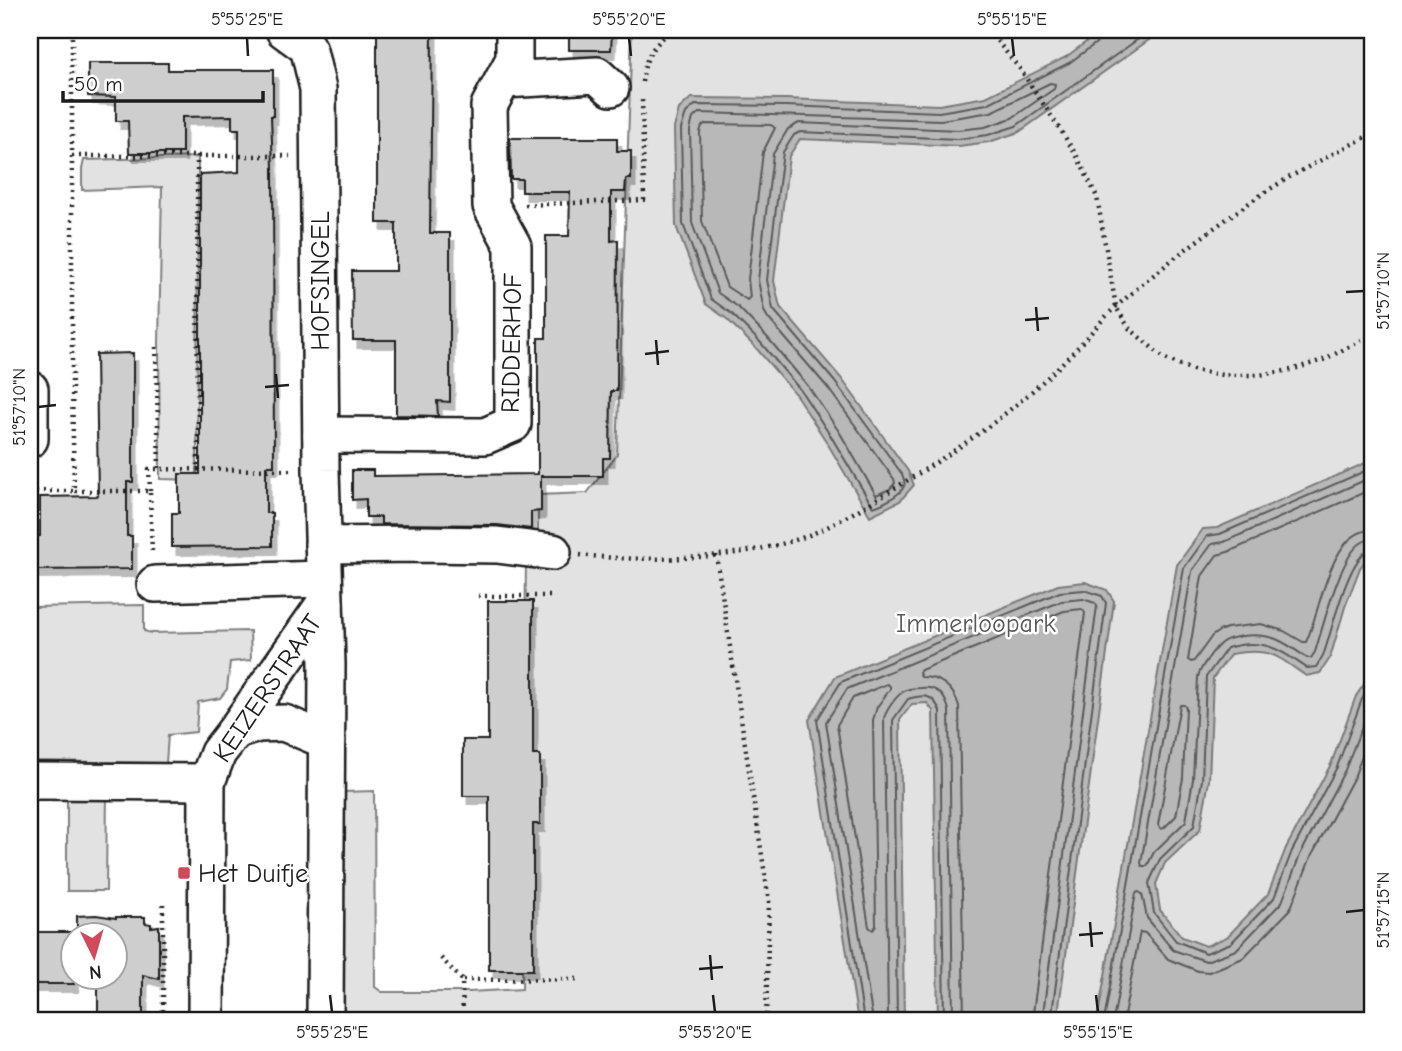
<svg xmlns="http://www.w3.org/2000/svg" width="1402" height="1051" font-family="'Comic Neue',sans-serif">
	<defs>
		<filter id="shadow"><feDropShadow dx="4.5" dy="8" stdDeviation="0" flood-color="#0004"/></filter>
	</defs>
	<rect width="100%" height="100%" fill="#fff"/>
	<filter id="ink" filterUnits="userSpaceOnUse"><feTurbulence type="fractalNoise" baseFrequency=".0143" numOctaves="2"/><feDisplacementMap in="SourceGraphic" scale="14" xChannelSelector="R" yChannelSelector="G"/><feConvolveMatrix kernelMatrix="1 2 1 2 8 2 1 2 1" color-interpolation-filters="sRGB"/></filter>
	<g filter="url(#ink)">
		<g fill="#e2e2e2" stroke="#7f7f7f" stroke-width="2">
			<path d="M632,30H1372V1021H343V792L374,791L375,987L382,992H469L522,989L526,556L538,535V495L587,493L617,455Z"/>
			<path d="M198,157L197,480L160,479L159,342L162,187L82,190V169L84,160Z"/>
			<path d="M144,605V631L151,633L250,631L251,660L230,662L227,689L220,698L198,702L196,732L168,735L166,763L30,761V607Z"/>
			<path d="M67,786H107L106,891H67Z"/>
		</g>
		<g fill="#b8b8b8" stroke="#7a7a7a" stroke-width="2">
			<path d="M1102,30H1163L1019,132L989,142L959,146L800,139L789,156L774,281L780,307L841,378L908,471L914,485L900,501L870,516L826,441L796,395L756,348L727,319L706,304L676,226L674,128L679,109L691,98L786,99L939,105L986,97L1066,57Z"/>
			<path d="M1372,460V552L1360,568L1345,607L1330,658L1320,673L1306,676C1275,655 1270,647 1231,654L1213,678L1209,781L1200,830L1165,863L1156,884L1160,910L1182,937L1206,946L1227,937L1268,894L1286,848L1331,764L1356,696L1372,673V1021H1097L1177,565L1203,529L1217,528Z"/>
			<path d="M1085,582L1107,590L1114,601L1057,1021H938L933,711L927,703L912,704L900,720L904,1021H858L809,720L835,677L1058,585Z"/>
		</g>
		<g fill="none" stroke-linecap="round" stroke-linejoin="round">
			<g stroke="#5a5a5a" stroke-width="2">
				<path d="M1105,30L1103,38L1069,63L987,104L939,112L786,106L695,105L686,113L681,129L683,224L711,299L732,314L761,343L801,391L832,438L873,507C881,505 901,495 904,486C906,482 903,478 902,474L835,382L773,309L767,280L783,152L794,135L800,132L958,139L988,135L1016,126L1151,30"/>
				<path d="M1050,83L1055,84L1054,89L1012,118L985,127L958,130L799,123L788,129L773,154L758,280L764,311L768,318L828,388L894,479L895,483L890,489L876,495L840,433L808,386L767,337L738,307L718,293L692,223L690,130L693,118L699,113L941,120L991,112Z"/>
				<path d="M705,124L771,125L775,128L763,152L748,279L750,297L747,300L727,287L702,221L700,132L702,126Z"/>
				<path d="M1372,477L1224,542L1212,544L1192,571L1141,863L1142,866H1147L1154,852L1186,821L1193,779L1198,677C1200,668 1206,662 1211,654C1222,640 1225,639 1242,636C1272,632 1284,642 1307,658H1311L1315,652C1323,627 1340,556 1361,543C1366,540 1367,540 1372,540"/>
				<path d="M1372,489L1228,552L1217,555L1202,576L1188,660L1191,662L1194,661L1212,636L1219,631L1227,628L1261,624L1284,631L1303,642H1306C1321,611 1329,531 1372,530"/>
				<path d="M1372,549C1349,552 1332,631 1324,653C1322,658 1319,662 1316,667L1307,668C1278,649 1264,637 1227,648L1206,677L1202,780L1194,826L1160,859L1149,883L1154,913L1176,941L1206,953L1231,943L1274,898L1292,851L1337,767L1362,699L1372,685"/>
				<path d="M887,684L890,686V689L877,707L873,720L876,926L873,930L869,927L837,725L853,698Z"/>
				<path d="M1180,705H1184L1186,708L1183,778L1176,816L1164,828L1161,829L1158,825Z"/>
				<path d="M864,1021L817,720L841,682L1060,592L1084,590L1102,596L1106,603L1051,1021"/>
				<path d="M873,1021L826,722L847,689L1062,601L1083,599L1095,603L1097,606L1042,1021"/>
				<path d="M888,1021L884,718C887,709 896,696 904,691C909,688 915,688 921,688C936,686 945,695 949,710L953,1021"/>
				<path d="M897,1021L893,720L908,699C924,694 933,694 940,711L944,1021"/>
				<path d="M964,1021L959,706C953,687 940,677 921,677L919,672L921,670L1064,611L1082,609L1085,613L1032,1021"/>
				<path d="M1104,1021L1184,568L1207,536L1220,534L1372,468"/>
				<path d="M1113,1021L1136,893L1139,892L1142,894L1147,918L1173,950L1206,961L1236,950L1282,902L1300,855L1345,770L1372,700"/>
				<path d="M1123,1021L1140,932L1145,933L1168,959L1198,971L1209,972L1243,958L1288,912L1292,905L1310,859L1355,775L1372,728"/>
			</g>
		</g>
		<g fill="#cecece" stroke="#1c1c1c" stroke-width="2" filter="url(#shadow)">
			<path d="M377,30H432L430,233H450V402L437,401L438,416L396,415V340H353L352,271H396V223H377Z"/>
			<path d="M569,30H612L611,50H569Z"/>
			<path d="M88,63H168V70H273V116H271L273,167L274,466H266V513H272V546L172,547V513H179V474H200V174L239,172V129H232V116L182,117V153H129L128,121H116V97L88,96Z"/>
			<path d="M510,138H617V151H631V179H626L625,192H611V241L618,240L617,391H611L610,458H603V476H541V511L531,512V529L497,525L381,524V517H366V499L352,500V470H373V476L538,474V338H546V236H569L570,192H522V179H511Z"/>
			<path d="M133,353V482H127V536H132V569L30,570V536H40V497L98,496L96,354Z"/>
			<path d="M488,601H533V755H540V824H533V970H489V796H463V740H488Z"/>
			<path d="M96,915L116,918V917H145V923L151,924V927L159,926V979L143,975V1021H98V977H116V935H77V916Z"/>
			<rect x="30" y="932" width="44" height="52"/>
		</g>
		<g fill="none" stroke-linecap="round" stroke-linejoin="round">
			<defs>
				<g id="minor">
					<path d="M284,30L306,46L309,51L318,89L321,470L327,664L325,1021"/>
					<path d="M503,80L597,75L611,88"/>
					<path d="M30,389V439"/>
					<path d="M321,435L485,436L513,424V246L491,206L489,106L514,59V30"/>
					<path d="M323,545L421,544L497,545L553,552"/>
					<path d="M155,584L324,579"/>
					<path d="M235,731L258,724L284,723L327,741"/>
					<path d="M30,781L207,782"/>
					<path d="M206,1021L207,782L218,753L235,731L325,603"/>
				</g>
			</defs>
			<use href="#minor" stroke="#1c1c1c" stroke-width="40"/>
			<g stroke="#1c1c1c" stroke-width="4.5" stroke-dasharray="2 5" stroke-linecap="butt">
				<path d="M72,30V387L74,491H150L152,555"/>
				<path d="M988,30L1020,69L1060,129L1078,158L1097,197L1116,307L1129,328L1165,359L1193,370L1222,375H1259L1291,370L1323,360L1372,335"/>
				<path d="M642,82C646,54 651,49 671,30"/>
				<path d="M197,155L198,470"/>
				<path d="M72,156H290"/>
				<path d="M525,205L644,200L642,97"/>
				<path d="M156,347L159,469"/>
				<path d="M31,468V491H74"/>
				<path d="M150,491L149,469L292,470"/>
				<path d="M580,555C645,562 722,560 785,543C820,534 850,515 880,497C930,467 980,436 1024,398C1043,382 1061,365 1078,347C1091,333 1104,317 1118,305C1160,268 1206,233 1252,201C1289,175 1331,155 1372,134"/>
				<path d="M716,555L769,901L766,1021"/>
				<path d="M478,596H553"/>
				<path d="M163,904V1021"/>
				<path d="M441,958L462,980"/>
				<path d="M463,1021L462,980L577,979"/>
			</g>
			<use href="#minor" stroke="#fff" stroke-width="35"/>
		</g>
	</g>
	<path fill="none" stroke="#1c1c1c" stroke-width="2.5" d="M247,38L248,56M629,38L631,56M1012,38L1014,56M1346,292L1364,291M1036,307L1038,331M1025,320L1049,318M656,340L658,365M645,354L669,351M276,374L278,398M265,387L289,385M38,407L56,405M1346,912L1364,910M1090,922L1092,947M1079,935L1103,933M710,955L712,980M699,969L723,967M330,995L332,1012M713,995L715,1012M1096,995L1098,1012"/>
	<rect fill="#d1495b" stroke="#fff" stroke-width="2.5" x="177" y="866" width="14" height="14" rx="3.5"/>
	<g text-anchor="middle" stroke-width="5" stroke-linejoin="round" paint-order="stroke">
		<g font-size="26" fill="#1c1c1c" stroke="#fff">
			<text transform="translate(320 281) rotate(-90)" y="9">HOFSINGEL</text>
			<text transform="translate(511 343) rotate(-89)" y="9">RIDDERHOF</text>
			<text transform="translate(267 688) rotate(-56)" y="9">KEIZERSTRAAT</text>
		</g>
		<g font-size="26" fill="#575757" stroke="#fff">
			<text x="976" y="632">Immerloopark</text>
		</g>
		<g font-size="26" fill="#1c1c1c" stroke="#fff" text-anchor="start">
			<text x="198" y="882">Het Duifje</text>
		</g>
	</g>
	<rect width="1402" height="1051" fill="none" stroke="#fff" stroke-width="77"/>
	<g transform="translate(94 956) rotate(175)"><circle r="33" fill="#ffffff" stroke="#a4a4a4" stroke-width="2"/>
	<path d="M0-5L12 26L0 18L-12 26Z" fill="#d1495b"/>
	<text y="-10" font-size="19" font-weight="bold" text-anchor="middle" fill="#1c1c1c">N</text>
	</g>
	<path d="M63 91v10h200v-10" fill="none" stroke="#1c1c1c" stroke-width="3.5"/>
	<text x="74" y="91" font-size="21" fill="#1c1c1c" stroke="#ffffff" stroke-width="5" paint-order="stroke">50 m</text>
	<rect x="38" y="38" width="1326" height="974" fill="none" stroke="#1c1c1c" stroke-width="2.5"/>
	<g font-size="18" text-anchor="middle" fill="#1c1c1c">
		<text x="247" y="25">5°55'25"E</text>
		<text x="629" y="25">5°55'20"E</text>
		<text x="1012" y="25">5°55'15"E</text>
		<text transform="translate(1383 291) rotate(-90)" y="6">51°57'10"N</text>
		<text transform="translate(19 407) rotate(-90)" y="6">51°57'10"N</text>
		<text transform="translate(1383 910) rotate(-90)" y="6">51°57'15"N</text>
		<text x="332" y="1038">5°55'25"E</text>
		<text x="715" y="1038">5°55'20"E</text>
		<text x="1098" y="1038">5°55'15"E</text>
	</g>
</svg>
